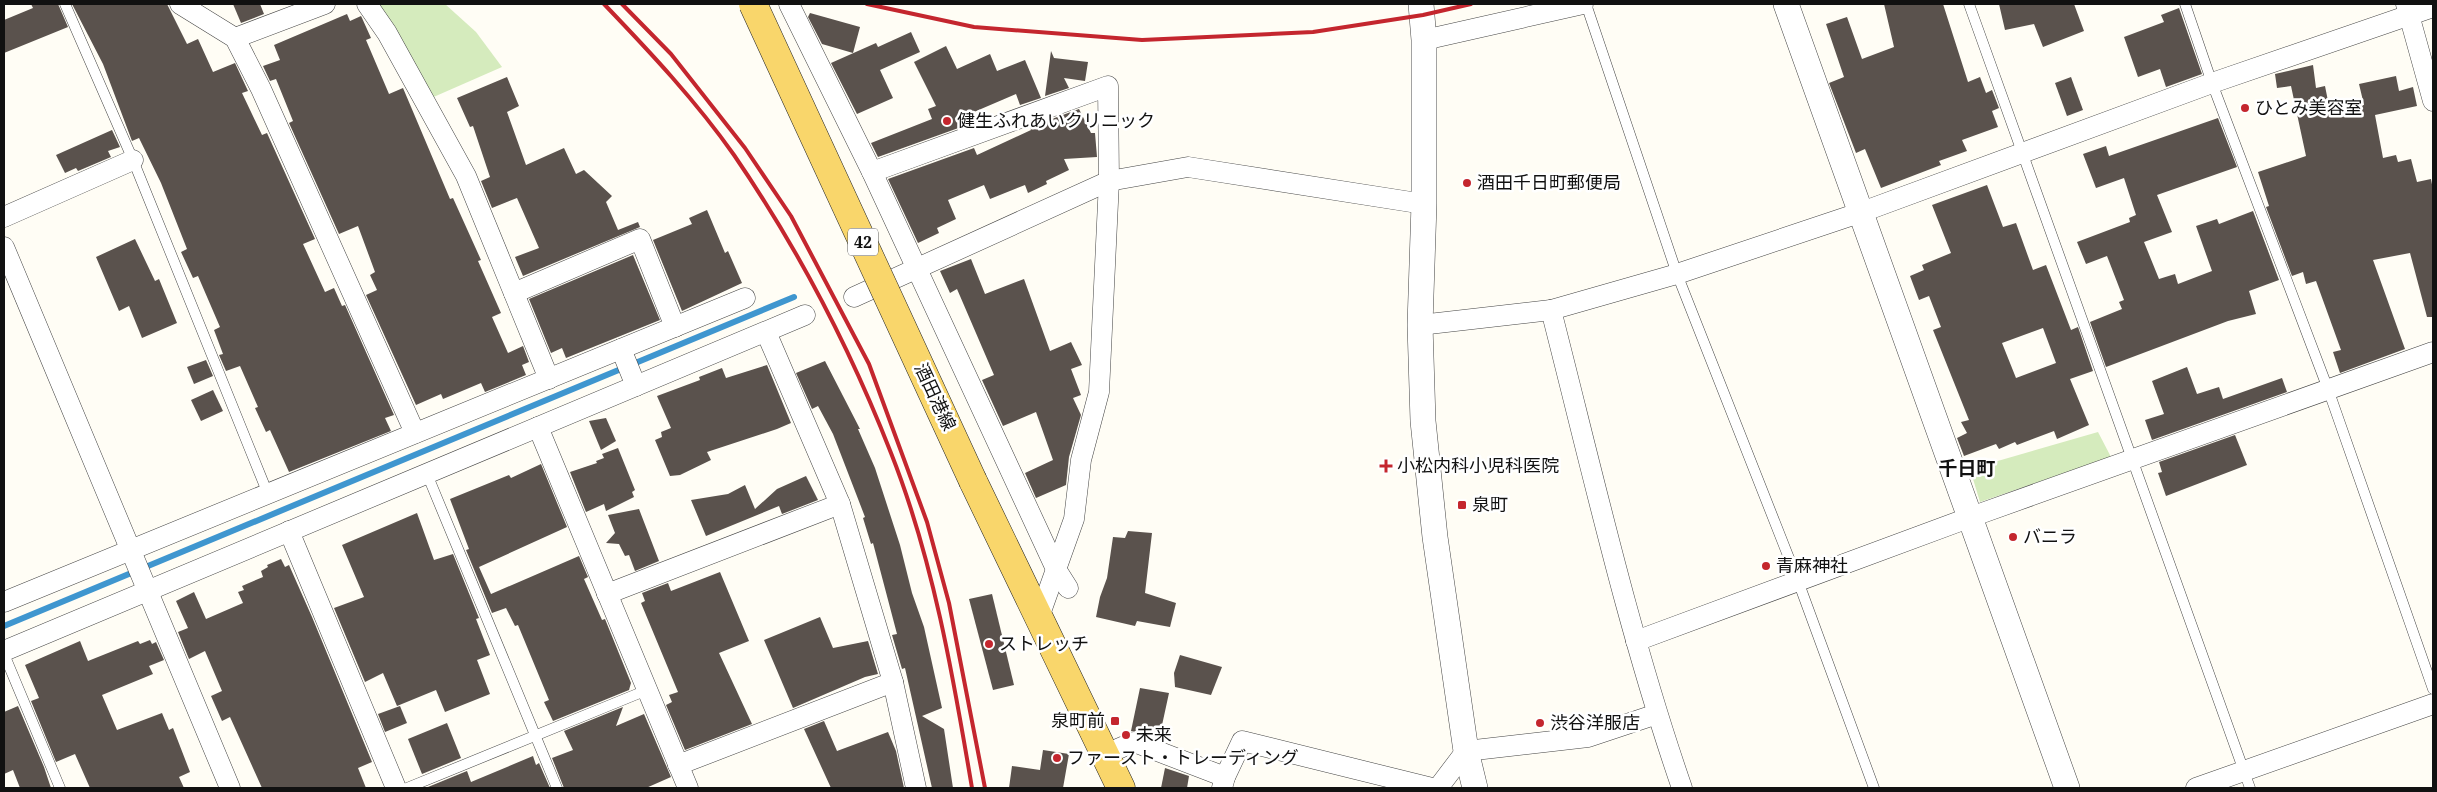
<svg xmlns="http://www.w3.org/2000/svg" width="2437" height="792" font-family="'Noto Serif','Noto Sans JP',serif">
	<rect width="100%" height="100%" fill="#fffdf5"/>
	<g fill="#d5ebbd">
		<path d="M377,4H445L476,32L502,67L429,99Z"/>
		<path d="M2098,432L2111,457L1980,502L1970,469Z"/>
	</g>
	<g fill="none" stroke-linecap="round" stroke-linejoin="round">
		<path stroke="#3f96cf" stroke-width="6" d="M4,626L794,297"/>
	</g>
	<g fill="#5a524d" fill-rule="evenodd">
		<path d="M31,4H58L68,27L4,53V20L33,8Z"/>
		<path d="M72,4H167L187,44L198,39L213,72L235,63L248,91L242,93L262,135L267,133L315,239L303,244L325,292L334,288L342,306L345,305L394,415L385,418L391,431L289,472L270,430L266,432L255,408L258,407L240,366L226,371L219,355L223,354L214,330L220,327L198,276L193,278L181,252L187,249L161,183L139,138L132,141L103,64Z"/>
		<path d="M233,4H260L264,14L241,23Z"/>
		<path d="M1884,4H1943L1968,82L1980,77L1986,93L1992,90L1999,108L1992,111L1998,127L1962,140L1967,151L1939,161L1941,165L1881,188L1865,149L1856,153L1829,83L1844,77L1826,24L1847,17L1862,59L1894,47Z"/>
		<path d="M1999,4H2074L2084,31L2043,47L2034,24L2005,30Z"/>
		<path d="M2179,8L2202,74L2166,87L2160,69L2138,77L2124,37L2164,22L2161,15Z"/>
		<path d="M810,13L860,27L853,53L822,44L808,17Z"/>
		<path d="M347,14L350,21L361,16L362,18L371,38L366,40L389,94L403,88L450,199L453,198L481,260L478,261L501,313L492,317L508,353L523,346L529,362L522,365L526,375L485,392L481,383L443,399L441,394L416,405L366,295L377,290L370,275L375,272L358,226L339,234L289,123L293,121L276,79L270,81L263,66L280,60L274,45Z"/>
		<path d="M911,32L920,52L880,70L893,98L857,114L831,63L876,43L878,47Z"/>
		<path d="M946,46L957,69L990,54L997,71L1025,60L1041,98L1020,105L1016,94L960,118L964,126L878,157L871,143L932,119L928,109L936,106L914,62Z"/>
		<path d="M1051,51L1054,58L1088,62L1085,81L1064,78L1069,88L1045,96Z"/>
		<path d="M2313,65L2316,88L2325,86L2330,111L2364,105L2359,84L2396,76L2399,91L2413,87L2417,106L2375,115L2383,158L2396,155L2398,162L2411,159L2417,182L2431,179L2433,190V317H2427L2410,253L2373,260L2405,349L2340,373L2333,352L2341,350L2316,281L2306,284L2303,272L2292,276L2266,207L2269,206L2258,172L2306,156L2291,86L2277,88L2275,74Z"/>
		<path d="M507,77L519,106L507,112L526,165L564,148L576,174L584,170L612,196L606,202L618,230L638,222L640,227L523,276L515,257L539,248L517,198L492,208L481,181L490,177L473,126L470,127L457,98Z"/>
		<path d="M2071,77L2083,110L2067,116L2055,83Z"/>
		<path d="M1079,109L1091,133H1095L1097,157L1064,159L1069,170L1046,181L1047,184L1028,193L1025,185L990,199L984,185L948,200L956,219L937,228L939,233L918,243L888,179L974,148L977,155L1031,130L1030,127Z"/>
		<path d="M2218,118L2237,167L2157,195L2172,232L2144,242L2159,279L2175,274L2178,284L2212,271L2196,226L2217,219L2219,224L2253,211L2279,280L2249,291L2256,314L2228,321L2106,367L2090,322L2122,309L2119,302L2124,300L2107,256L2086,264L2077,242L2130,222L2129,218L2136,215L2124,178L2096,188L2083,154L2106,146L2109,156Z"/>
		<path d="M112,130L120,147L108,151L111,157L78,171L76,168L65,173L56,155Z"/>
		<path d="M1987,185L2003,227L2016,223L2033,270L2046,265L2071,330L2078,327L2093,371L2070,379L2089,425L2057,439L2054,431L2017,445L2015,442L1999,449L1996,444L1964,456L1957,438L1967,433L1961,422L1969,420L1933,330L1941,327L1929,296L1919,300L1910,276L1924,270L1922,265L1951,253L1932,205ZM2043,328L2056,363L2016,378L2002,343Z"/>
		<path d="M707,210L725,253L728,251L742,283L682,311L653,240L692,224L689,218Z"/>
		<path d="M135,239L155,281L159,279L177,323L142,338L129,306L119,311L96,257Z"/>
		<path d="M633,255L660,320L566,358L562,348L551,353L529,299Z"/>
		<path d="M971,259L985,294L1024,279L1050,351L1071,342L1082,365L1071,369L1081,395L1073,398L1081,415L1069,457L1066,485L1036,498L1025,473L1053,460L1036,412L1003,426L982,380L994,375L957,289L950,293L940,271Z"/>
		<path d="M206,360L213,376L194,384L187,367Z"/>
		<path d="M825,361L860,429H858L875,468L900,545L912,593L924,627L942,708L922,716L944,729L953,788H932L905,668L902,669L892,635L897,634L873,543L871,544L863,518L865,517L833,434L818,406L812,409L796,373Z"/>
		<path d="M767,365L791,423L777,429L707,452L711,460L680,475L670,476L655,440L662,437L661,432L671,428L657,396L700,380L699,377L722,368L726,378Z"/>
		<path d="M2187,367L2197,394L2219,387L2223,399L2282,378L2287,392L2152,440L2145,420L2164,414L2152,381Z"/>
		<path d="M213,390L223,411L201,421L191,400Z"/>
		<path d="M606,418L616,441L601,450L589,421Z"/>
		<path d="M2235,435L2247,465L2166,496L2158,473L2162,472L2159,462Z"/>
		<path d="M618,448L635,490L632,492L634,497L606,511L604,504L586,512L570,472L597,463L596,461L604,458L602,454Z"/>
		<path d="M541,464L567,527L479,567L491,594L579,556L588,577L584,579L602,620L605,619L631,683L629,690L553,721L544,702L549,700L518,625L515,626L506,608L492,613L466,550L469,549L450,499L509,475L511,478Z"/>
		<path d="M806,476L818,500L782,514L779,506L706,536L691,500L728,494L745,485L755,509L777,489Z"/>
		<path d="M639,509L659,561L635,571L629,555L625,556L619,544L606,543L615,533L608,515Z"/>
		<path d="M417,513L434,560L453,554L479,618L476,619L490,655L477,660L490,694L445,712L436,690L397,706L383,673L365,682L334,608L364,597L342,545Z"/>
		<path d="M1128,531L1152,533L1145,593L1176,603L1170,627L1137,621L1135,626L1096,617L1100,597L1107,578L1113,537L1125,538Z"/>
		<path d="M281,559L285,567L289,565L312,617L372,762L358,768L366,788H262L230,717L222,721L211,696L222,691L205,651L189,659L178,632L188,628L176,601L194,592L206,619L243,603L238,592L244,590L242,586L263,577L261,571L268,567L267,565Z"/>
		<path d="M720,572L749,641L719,653L752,724L685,750L666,705L672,702L669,695L678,692L641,603L645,601L642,593L668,583L671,591Z"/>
		<path d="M992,594L1014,685L993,690L969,599Z"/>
		<path d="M820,617L833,648L868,641L878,674L865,677L793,708L764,640Z"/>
		<path d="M150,640L152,644L156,642L164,660L149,666L153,674L102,695L117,730L162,713L169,730L173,728L190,772L179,777L184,788H90L75,754L56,762L31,701L39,698L25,665L80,641L88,661L138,641L140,644Z"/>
		<path d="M1180,655L1222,667L1211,695L1175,687L1174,673Z"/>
		<path d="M1140,688L1169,693L1159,739L1138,731H1131Z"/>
		<path d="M18,706L44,767L51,788H20L13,770L4,774V712Z"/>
		<path d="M400,706L407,723L385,732L378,714Z"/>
		<path d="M623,707L616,726L644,714L671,777L646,788H564L552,758L573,750L564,731Z"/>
		<path d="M824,721L837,751L888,732L896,751L904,788H831L804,729Z"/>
		<path d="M447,723L461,758L422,774L408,739Z"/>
		<path d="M1043,750L1069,754L1063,788H1009L1012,766L1040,770Z"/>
		<path d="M533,756L536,765L539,763L550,788L428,787L467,771L471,782Z"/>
		<path d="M1165,768L1189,776L1187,788H1161Z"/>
	</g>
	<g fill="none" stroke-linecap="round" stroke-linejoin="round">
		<defs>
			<g id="service">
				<path d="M65,4L133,160L268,494"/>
				<path d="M1586,4L1677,274L1798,581L1874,788"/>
				<path d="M1969,4L2250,788"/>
				<path d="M2185,4L2212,83L2328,389L2433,689"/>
				<path d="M427,474L557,788"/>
				<path d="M4,654L60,788"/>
				<path d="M407,788L647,690"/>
			</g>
			<g id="minor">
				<path d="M180,4L235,38L261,89L415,433"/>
				<path d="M367,4L387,33L466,176L549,379"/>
				<path d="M789,4L872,172L1056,569L1068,588"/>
				<path d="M2406,4L2433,101"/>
				<path d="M235,38L325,4"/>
				<path d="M1424,40L1583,4"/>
				<path d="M872,172L1108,86L1109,181L1099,392L1081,460L1074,519L1039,617"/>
				<path d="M4,217L133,160"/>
				<path d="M4,247L230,788"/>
				<path d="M514,293L640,239L675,327"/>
				<path d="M854,297L1109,181L1188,167L1424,204"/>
				<path d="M1551,310C1592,470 1628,632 1682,788"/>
				<path d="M1420,325L1551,310L1677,274L1862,212L2212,83L2433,7"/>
				<path d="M621,349L636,386"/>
				<path d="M538,427L688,788"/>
				<path d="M289,531L396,788"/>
				<path d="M607,594L840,504L766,332"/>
				<path d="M4,602L745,298"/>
				<path d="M1636,641L1971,517L2433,352"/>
				<path d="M4,651L805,315"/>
				<path d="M893,682L916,788"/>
				<path d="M1106,754L1134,742L1225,777"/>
				<path d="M678,765L893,682L840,504"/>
				<path d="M1222,788L1225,777L1242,741L1432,788"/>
				<path d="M1438,788L1466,751L1588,737L1657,714"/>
				<path d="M2196,788L2433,704"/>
			</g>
			<g id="tertiary">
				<path d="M1421,4L1424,40V204L1420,325L1423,421L1435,537L1466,751L1475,788"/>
				<path d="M1786,4L2067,788"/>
			</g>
			<path id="primary" d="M973,481L1121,788"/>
		</defs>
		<use href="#service" stroke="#444" stroke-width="11"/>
		<use href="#minor" stroke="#444" stroke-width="21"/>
		<use href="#tertiary" stroke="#444" stroke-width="26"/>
		<use href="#primary" stroke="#222" stroke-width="29"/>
		<use href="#service" stroke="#fff" stroke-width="10"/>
		<use href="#minor" stroke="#fff" stroke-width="20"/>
		<use href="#tertiary" stroke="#fff" stroke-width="25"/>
		<use href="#primary" stroke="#f9d66b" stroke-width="28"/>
		<g stroke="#c4262e" stroke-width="4">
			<path d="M604,4C650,52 696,101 734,155C797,247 850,348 891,453C933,559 953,675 972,788"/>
			<path d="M622,4L671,54L745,148L791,216L869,364L927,522L949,603L985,788"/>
			<path d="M867,4L974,27L1142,40L1313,32L1423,15L1471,4"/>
		</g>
		<defs>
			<path id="primary-bridge" d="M753,4L973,481"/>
		</defs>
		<use href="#primary-bridge" stroke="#222" stroke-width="29" stroke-linecap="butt"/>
		<use href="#primary-bridge" stroke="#f9d66b" stroke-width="28"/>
	</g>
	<g fill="#c4262e" stroke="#fff" stroke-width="2">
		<circle cx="2245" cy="108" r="5"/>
		<circle cx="947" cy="121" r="5"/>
		<circle cx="1467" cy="183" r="5"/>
		<path d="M1383.5 458.5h5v5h5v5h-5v5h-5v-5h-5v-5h5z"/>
		<rect x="1457" y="500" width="10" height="10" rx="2.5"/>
		<circle cx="2013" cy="537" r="5"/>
		<circle cx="1766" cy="566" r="5"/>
		<circle cx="989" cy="644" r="5"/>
		<rect x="1110" y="716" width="10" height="10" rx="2.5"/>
		<circle cx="1540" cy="723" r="5"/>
		<circle cx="1126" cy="735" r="5"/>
		<circle cx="1057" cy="758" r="5"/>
	</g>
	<g text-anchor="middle" stroke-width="5" stroke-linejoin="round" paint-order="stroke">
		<rect fill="#fff" stroke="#585858" stroke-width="1" x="848" y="228.5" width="30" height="27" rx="4"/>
		<g font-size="16" font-weight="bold" fill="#111">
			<text x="863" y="248">42</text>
		</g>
		<g font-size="18" fill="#111" stroke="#fff" text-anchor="start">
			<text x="2255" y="114">ひとみ美容室</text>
			<text x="957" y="127">健生ふれあいクリニック</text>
			<text x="1477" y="189">酒田千日町郵便局</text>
			<text x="1397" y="472">小松内科小児科医院</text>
			<text x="1472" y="511">泉町</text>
			<text x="2023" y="543">バニラ</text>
			<text x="1776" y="572">青麻神社</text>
			<text x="999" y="650">ストレッチ</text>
			<text x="1105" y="727" text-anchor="end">泉町前</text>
			<text x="1550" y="729">渋谷洋服店</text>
			<text x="1136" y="741">未来</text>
			<text x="1067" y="764">ファースト・トレーディング</text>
		</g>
		<g font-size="18" fill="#111" stroke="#fff">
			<text transform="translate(935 397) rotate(65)" y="6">酒田港線</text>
		</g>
		<g font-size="19" font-weight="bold" fill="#111" stroke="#fff">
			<text x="1967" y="475">千日町</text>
		</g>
	</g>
	<rect width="2437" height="792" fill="none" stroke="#111111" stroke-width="10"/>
</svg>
